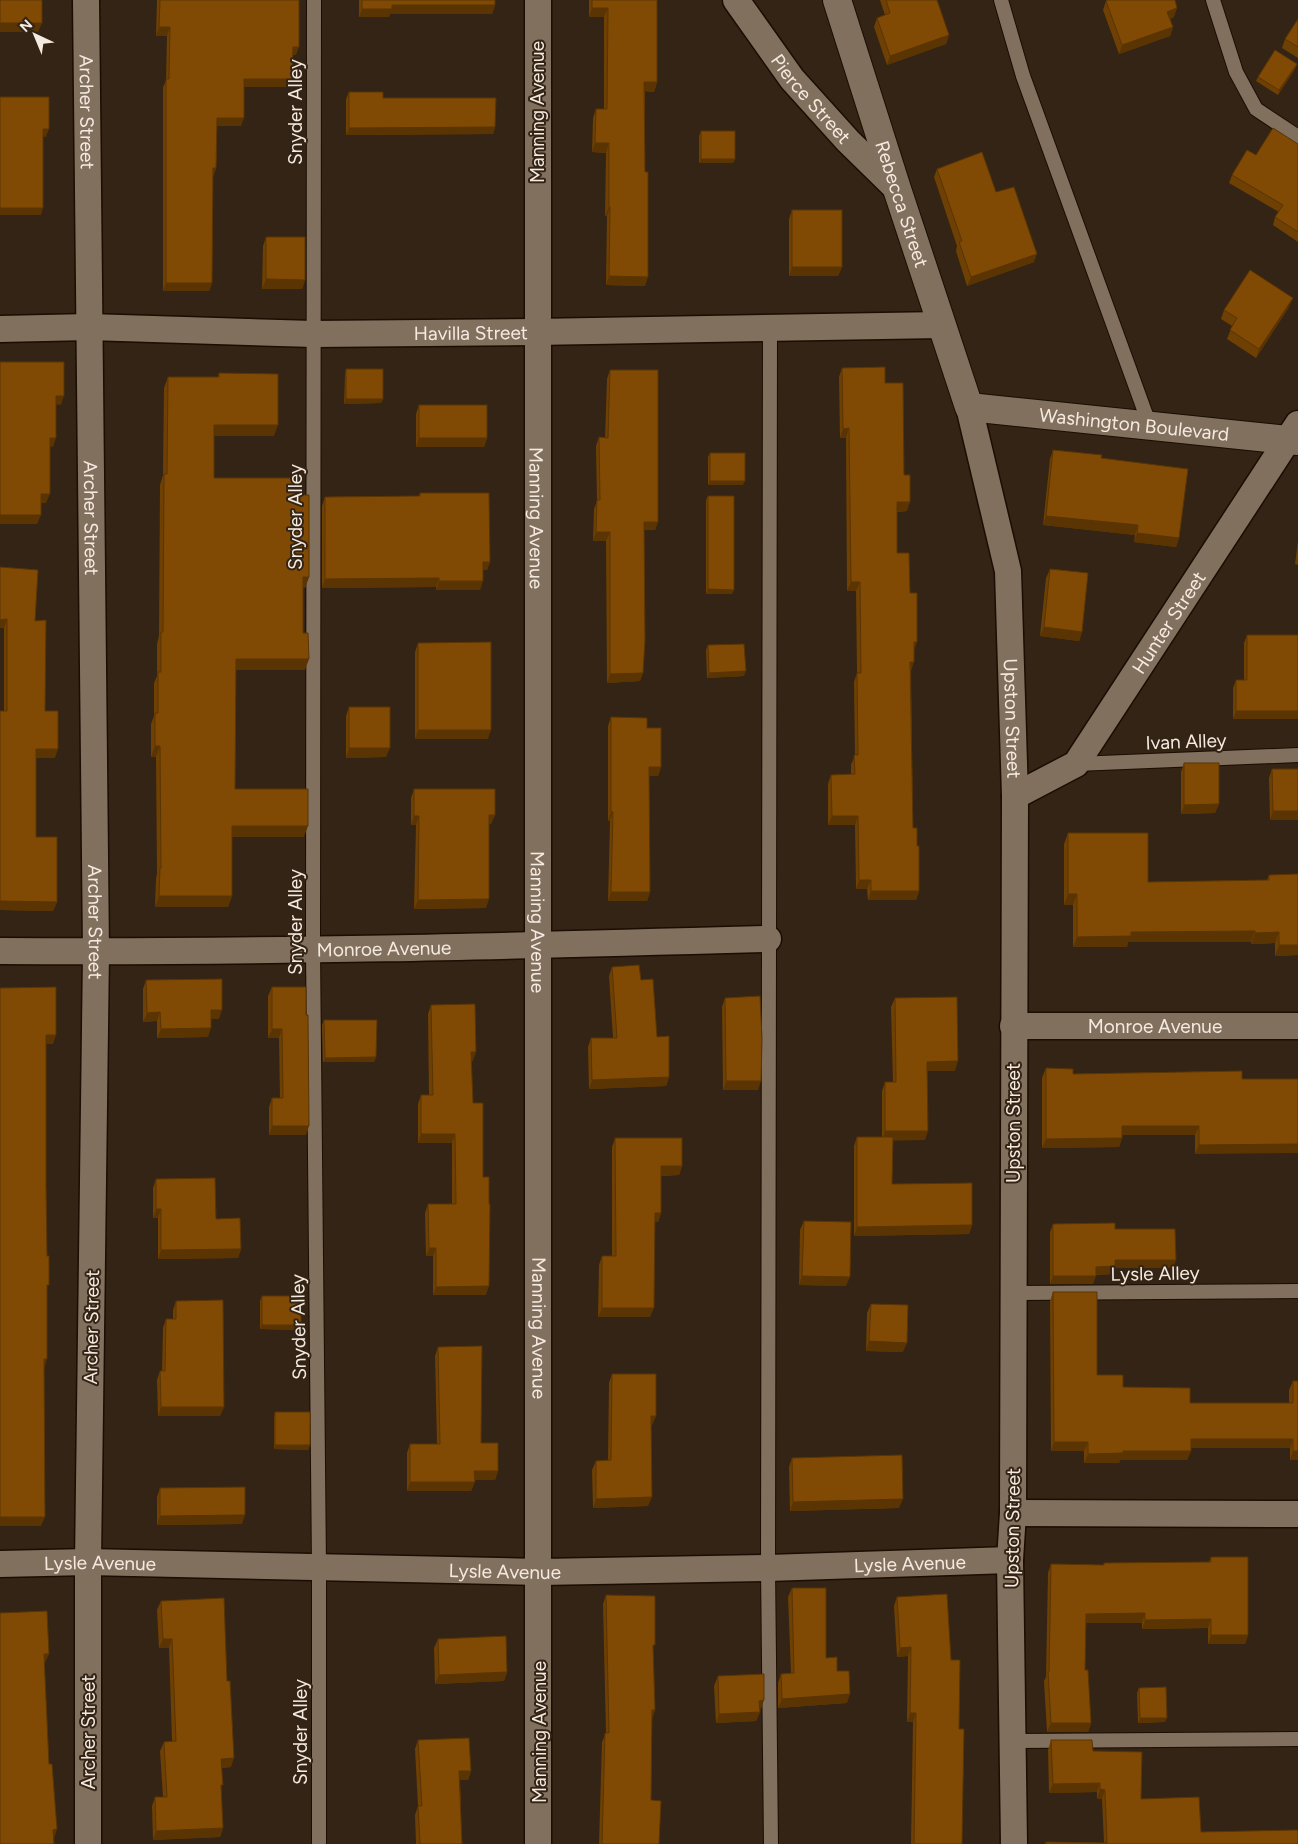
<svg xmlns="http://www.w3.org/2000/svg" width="1298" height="1844" font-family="Figtree,sans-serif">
	<rect width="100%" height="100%" fill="#332415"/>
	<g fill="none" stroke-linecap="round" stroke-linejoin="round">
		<defs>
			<g id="service">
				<path d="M314,0L313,949L319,1567V1844"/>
				<path d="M1001,0L1023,76L1150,426"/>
				<path d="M1213,0L1236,72L1256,109L1298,137"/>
				<path d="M770,328L768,1568L771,1844"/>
				<path d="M1076,764L1298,755"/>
				<path d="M1013,1293L1298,1291"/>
				<path d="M1012,1741L1298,1739"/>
			</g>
			<g id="minor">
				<path id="s1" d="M86,0L96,952L88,1562V1844"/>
				<path id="s2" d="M538,0C533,615 543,1229 538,1844"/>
				<path id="s3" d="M736,0L792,79L848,141L897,189"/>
				<path id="s4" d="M0,329L89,327L313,334L535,332L942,325"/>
				<path id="s5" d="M969,407L1008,571L1015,796L1013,1513L1010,1560L1014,1844"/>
				<path id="s6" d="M1015,796L1076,764L1298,424"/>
				<path id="s7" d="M0,951C256,953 512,946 768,939"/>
				<path id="s8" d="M1013,1026H1298"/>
				<path d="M1013,1513L1298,1514"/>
				<path id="s9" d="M0,1564L88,1562L540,1572L768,1568L1010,1560"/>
			</g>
			<g id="tertiary">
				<path id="s10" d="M837,0L897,189L969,407L1298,441"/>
			</g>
		</defs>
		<use href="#service" stroke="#1b0d02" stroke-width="16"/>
		<use href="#minor" stroke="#1b0d02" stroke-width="29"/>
		<use href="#tertiary" stroke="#1b0d02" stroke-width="30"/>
		<use href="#service" stroke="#82705f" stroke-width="14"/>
		<use href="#minor" stroke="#82705f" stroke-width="26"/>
		<use href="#tertiary" stroke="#82705f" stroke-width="28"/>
	</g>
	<g fill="#6e4003">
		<path d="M157,0H299L296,55H293L292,79L289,87H244L241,126H217L216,168L213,177L212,283L209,291H163V87L166,81L167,36H156Z"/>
		<path d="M359,0H495V5L492,14H390L389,17H359Z"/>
		<path d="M589,0H657V82L654,92L645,91V286L606,285L607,216H605L606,153L592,152L593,118L596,109H604V17H589Z"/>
		<path d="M880,0H937L949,35L946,44L887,65L874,27L877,18L885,15Z"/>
		<path d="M1106,1L1174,17L1170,19L1173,27L1170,36L1119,54L1103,10Z"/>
		<path d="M1298,19V58L1282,48L1285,39Z"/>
		<path d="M1297,64L1295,69L1278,95L1256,81L1258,77Z"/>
		<path d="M349,92L383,98L495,127L493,134L346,135V99Z"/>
		<path d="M701,131L735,159L733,163H699V136Z"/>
		<path d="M1298,144V242L1273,225L1275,217L1279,212L1229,183L1232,175L1256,155Z"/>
		<path d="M937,169L996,192L1034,262L967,286L956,251L957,246L934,177Z"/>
		<path d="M792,210L842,267L838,276H789V219Z"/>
		<path d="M266,237L305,280L302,289H262L263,246Z"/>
		<path d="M1289,307L1256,358L1227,339L1232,326L1221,319L1224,310Z"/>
		<path d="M842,368L885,383L904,475L907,511L897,512V553L910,593L914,650L911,671L913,828L917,846L919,891L916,900H868L867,889H856L855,825H828V784L831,775L851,774V765L855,755L854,682L857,673L856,591H847L846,438H840L839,377Z"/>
		<path d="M346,369L383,399L381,403L344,404L345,374Z"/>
		<path d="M610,370L658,522L655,530H644L643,673L640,681L607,683L606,541H593L594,509L597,501L596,446L599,437L605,438L607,379Z"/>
		<path d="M219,373L274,436H214V478L301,495L309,577L305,588H303V633L305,670H236L235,789L304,837H232V896L228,907H155L156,879L157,874L156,757H151V724L154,716V683L157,676V644L159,636L160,485L163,475L164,388L168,377H218Z"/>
		<path d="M419,405L487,438L484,447H416V414Z"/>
		<path d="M1053,450L1101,458L1179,538L1176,547L1134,542L1135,535L1043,525L1050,459Z"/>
		<path d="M710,453L743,485H708V457Z"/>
		<path d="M420,493L490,562L487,570H483L480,590H436V587L322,588V506L325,497L419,496Z"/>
		<path d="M708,496L732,594H706V500Z"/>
		<path d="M1298,541V565L1295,564Z"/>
		<path d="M0,567L35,621L45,711L55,758H36V837L57,902L53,911L0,910V711H4V628H0Z"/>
		<path d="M1050,569L1082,632L1079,641L1040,636L1046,578Z"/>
		<path d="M1247,635H1298L1233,719V688L1236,680H1244V643Z"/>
		<path d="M418,643L488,739H415V652Z"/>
		<path d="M708,645L744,676L707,678L706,650Z"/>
		<path d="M349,707L386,757L346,758V716Z"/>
		<path d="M611,717L647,728L661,767L658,776H649L650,892L647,901H608L610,821H608V726Z"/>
		<path d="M1184,763L1219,804L1215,813L1181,814V772Z"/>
		<path d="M1272,769H1298L1270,820L1269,778Z"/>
		<path d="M414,789L495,815L491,824H489L486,908L414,909L416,825H411V798Z"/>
		<path d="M1068,833L1148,882L1267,880L1269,875L1298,874V955L1275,956V943L1251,944V942H1128L1127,947H1073V905H1064V844Z"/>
		<path d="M612,967L641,980L669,1077L666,1086L589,1089L588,1047L591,1038H613L609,976Z"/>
		<path d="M146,980L219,1019H211L208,1037L157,1038V1021L143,1022V989Z"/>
		<path d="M272,987H306V1135H269V1107L272,1098H280L279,1038H268V996Z"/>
		<path d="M725,998L758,1090H723L722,1007Z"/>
		<path d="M895,998L955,1071H927L925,1140H893L892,1184L972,1225L969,1234L854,1236V1146L857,1137H882V1091L885,1082H893L891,1007Z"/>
		<path d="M431,1005L473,1061H471L473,1103L483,1177L486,1295H433V1256H426L425,1213L428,1204H452V1143H418V1104L421,1095H429L428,1014Z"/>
		<path d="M324,1020L376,1057L374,1062H323L322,1025Z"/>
		<path d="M1046,1068L1073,1074L1242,1071L1195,1154V1135H1122V1138L1119,1147L1042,1148V1078Z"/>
		<path d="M615,1138L682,1166L679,1175L661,1176V1213L658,1222H655L650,1317H598L599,1265L602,1256H612V1147Z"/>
		<path d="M156,1179L241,1249L238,1258L158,1259V1218H153V1188Z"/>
		<path d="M804,1221L846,1286L799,1285L800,1230Z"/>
		<path d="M1053,1224L1115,1229L1173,1268H1115L1113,1274L1096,1275L1093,1284H1050V1232Z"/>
		<path d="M1053,1292L1097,1375L1123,1387L1190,1403H1289V1390L1293,1381L1298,1460H1290V1448H1191V1451L1187,1460H1120L1119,1463H1084V1451H1051L1050,1301Z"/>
		<path d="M262,1296L301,1325L300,1330L260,1329V1301Z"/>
		<path d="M176,1301L224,1407L220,1416H158L157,1380L160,1371H162L163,1328L166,1319H173V1310Z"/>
		<path d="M871,1304L903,1352L866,1351L867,1313Z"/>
		<path d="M438,1347L481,1443L498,1471L495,1480H475L471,1491H407V1453L410,1444H437L435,1356Z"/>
		<path d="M612,1374L656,1416L652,1425H651L648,1506L593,1508L592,1470L596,1461L608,1460L609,1383Z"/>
		<path d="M275,1412L310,1445L308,1450L274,1449V1417Z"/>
		<path d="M792,1458L899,1508L790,1511L789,1467Z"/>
		<path d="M160,1488L242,1524L157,1525V1497Z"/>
		<path d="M1211,1557L1248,1635L1245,1644H1208V1628L1142,1629V1623H1086L1085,1670L1091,1723L1088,1732H1047L1044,1681L1046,1677L1048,1573L1051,1564L1103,1565L1104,1563L1209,1562Z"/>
		<path d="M792,1588L826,1658L837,1671L847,1703L778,1708V1683L781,1674L791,1673L788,1597Z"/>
		<path d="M606,1595L653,1649L655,1710L652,1718L651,1800L659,1844H599L602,1742L606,1733L603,1604Z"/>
		<path d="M897,1597L951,1660L959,1729L962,1844H911L913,1722H907L908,1656L897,1657L894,1606Z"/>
		<path d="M161,1601L231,1767L222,1768L221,1790L223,1828L220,1837L153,1840L152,1806L155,1797H163L160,1751L164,1742L172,1741L169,1648H159L157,1610Z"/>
		<path d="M438,1639L507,1672L504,1681L435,1684L434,1648Z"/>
		<path d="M718,1676L761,1709L759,1710L760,1712L756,1721L716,1723L714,1686Z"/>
		<path d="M1139,1688L1165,1722L1138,1723L1137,1693Z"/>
		<path d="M418,1740L471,1771L468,1780H460L462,1844H416L415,1815L418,1806L415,1749Z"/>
		<path d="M1051,1740L1093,1751L1141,1799L1201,1832L1298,1844H1045L1046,1842L1104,1843L1102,1799H1097V1792L1049,1793L1048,1750Z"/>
	</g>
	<g fill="#5a3403">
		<path d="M392,5H495L492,14H390L389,17H359L362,9Z"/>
		<path d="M592,8H608L604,17H589Z"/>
		<path d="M1177,8L1174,17L1164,21L1167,12Z"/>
		<path d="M0,23H42L38,32H0Z"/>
		<path d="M159,27H170L167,36H156Z"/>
		<path d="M1173,27L1170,36L1119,54L1122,45Z"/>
		<path d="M949,35L946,44L887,65L890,56Z"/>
		<path d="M293,47H299L296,55H290Z"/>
		<path d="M1297,64L1295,69L1278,95L1279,90Z"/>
		<path d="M244,79H292L289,87H241Z"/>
		<path d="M644,82H657L654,92L641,91Z"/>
		<path d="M217,118H244L241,126H214Z"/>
		<path d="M495,127L493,134L346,135L349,128Z"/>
		<path d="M43,129H49L46,137L40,136Z"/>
		<path d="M595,143H609L606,153L592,152Z"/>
		<path d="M701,159H735L733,163H699Z"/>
		<path d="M213,168H216L213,177Z"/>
		<path d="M609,207H610L607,216H605Z"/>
		<path d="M0,208H43L41,215H0Z"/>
		<path d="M1037,254L1034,262L967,286L971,277Z"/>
		<path d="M792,267H842L838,276H789Z"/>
		<path d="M609,276L648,277L645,286L606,285Z"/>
		<path d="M266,279L305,280L302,289H262Z"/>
		<path d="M166,283H212L209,291H163Z"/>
		<path d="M1293,298L1289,307L1256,358L1259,349Z"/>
		<path d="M56,396H64L61,405L53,404Z"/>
		<path d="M346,399H383L381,403L344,404Z"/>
		<path d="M214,425H278L274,436H210Z"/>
		<path d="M849,428L846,438H840L843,429Z"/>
		<path d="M50,438H56L53,447L47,446Z"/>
		<path d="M419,438H487L484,447H416Z"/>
		<path d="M710,481H745L743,485H708Z"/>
		<path d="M41,494H50L46,503H37Z"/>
		<path d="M897,502H910L907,511L893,512Z"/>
		<path d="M0,515H41L37,524H0Z"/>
		<path d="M1046,516L1138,525L1135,535L1043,525Z"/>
		<path d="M644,522H658L655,530H641Z"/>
		<path d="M596,532H610L606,541H593Z"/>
		<path d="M1137,533L1179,538L1176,547L1134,542Z"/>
		<path d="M483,562H490L487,570H480Z"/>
		<path d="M303,577H309L305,588H299Z"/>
		<path d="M439,578L436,587L322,588L325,579Z"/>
		<path d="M439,581H483L480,590H436Z"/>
		<path d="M851,582H860L856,591H847Z"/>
		<path d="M708,589L734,590L732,594H706Z"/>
		<path d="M7,619L4,628H0V620Z"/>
		<path d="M1044,627L1082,632L1079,641L1040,636Z"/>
		<path d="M914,642H917L914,651Z"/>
		<path d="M236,659H309L305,670H232Z"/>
		<path d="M910,662H914L911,671Z"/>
		<path d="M746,671L744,676L707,678L709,673Z"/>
		<path d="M643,673L640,681L607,683L610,674Z"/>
		<path d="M1236,711H1298V719H1233Z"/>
		<path d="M418,730H491L488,739H415Z"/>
		<path d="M155,746H160L156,757H151Z"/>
		<path d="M349,748H390L386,757L346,758Z"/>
		<path d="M36,749H58L55,758H33Z"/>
		<path d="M649,767H661L658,776H646Z"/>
		<path d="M1219,804L1215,813L1181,814L1184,805Z"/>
		<path d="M1273,811H1298V820H1270Z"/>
		<path d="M611,812H613L610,821H608Z"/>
		<path d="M489,815H495L491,824H486Z"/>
		<path d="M414,816H419L416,825H411Z"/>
		<path d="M832,816H858L855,825H828Z"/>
		<path d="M232,826H308L304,837H228Z"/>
		<path d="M859,880H871L867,889H856Z"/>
		<path d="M871,891H919L916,900H868Z"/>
		<path d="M611,892H650L647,901H608Z"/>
		<path d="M1068,894H1077L1073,905H1064Z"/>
		<path d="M159,896H232L228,907H155Z"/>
		<path d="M489,899L486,908L414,909L418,900Z"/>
		<path d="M0,901L57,902L53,911L0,910Z"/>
		<path d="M1255,931L1251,942H1128L1127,947H1073L1077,937L1131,932Z"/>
		<path d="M1279,932L1275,943L1251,944L1255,933Z"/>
		<path d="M1279,945H1298V955L1275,956Z"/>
		<path d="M211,1010H222L219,1019H208Z"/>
		<path d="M160,1012L157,1021L143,1022L147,1013Z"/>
		<path d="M211,1028L208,1037L157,1038L161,1029Z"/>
		<path d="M272,1029H282L279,1038H268Z"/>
		<path d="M46,1035H56L53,1044H42Z"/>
		<path d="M471,1052H476L473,1061H468Z"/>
		<path d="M376,1057L374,1062H323L325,1058Z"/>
		<path d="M958,1061L955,1071H924L927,1062Z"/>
		<path d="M669,1077L666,1086L589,1089L592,1080Z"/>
		<path d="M726,1081H761L758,1090H723Z"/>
		<path d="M272,1126H309L306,1135H269Z"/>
		<path d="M1122,1126H1199L1195,1135H1119Z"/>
		<path d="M885,1131H928L925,1140L882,1141Z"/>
		<path d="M421,1134H455L452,1143H418Z"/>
		<path d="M1122,1138L1119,1147L1042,1148L1046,1139Z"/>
		<path d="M1298,1144V1153L1195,1154L1199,1145Z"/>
		<path d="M661,1166H682L679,1175L658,1176Z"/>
		<path d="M156,1209H161L158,1218H153Z"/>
		<path d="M655,1213H661L658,1222H652Z"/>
		<path d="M972,1225L969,1234L854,1236L857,1227Z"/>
		<path d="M429,1248H436L433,1256H426Z"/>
		<path d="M241,1249L238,1258L158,1259L161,1250Z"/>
		<path d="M1115,1260H1176L1173,1268H1115L1113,1274L1093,1275L1096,1267Z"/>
		<path d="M802,1276L850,1277L846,1286L799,1285Z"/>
		<path d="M1053,1276H1096L1093,1284H1050Z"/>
		<path d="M489,1286L486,1295H433L436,1287Z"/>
		<path d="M602,1308H654L650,1317H598Z"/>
		<path d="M262,1325H301L300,1330L260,1329Z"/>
		<path d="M869,1341L907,1343L903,1352L866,1351Z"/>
		<path d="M44,1359H47L44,1369Z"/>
		<path d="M161,1407H224L220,1416H158Z"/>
		<path d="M651,1416H656L652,1425H647Z"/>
		<path d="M1191,1439H1293L1290,1448H1187Z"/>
		<path d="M1054,1442H1088L1084,1451H1051Z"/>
		<path d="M275,1445H310L308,1450L274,1449Z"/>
		<path d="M1123,1451H1191L1187,1460H1120L1119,1463H1084L1088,1454Z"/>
		<path d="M1293,1451H1298V1460H1290Z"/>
		<path d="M474,1471H498L495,1480H471Z"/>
		<path d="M410,1482H475L471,1491H407Z"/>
		<path d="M652,1497L648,1506L593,1508L596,1499Z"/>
		<path d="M903,1499L899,1508L790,1511L793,1502Z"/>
		<path d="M245,1515L242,1524L157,1525L160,1516Z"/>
		<path d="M0,1517H45L41,1526H0Z"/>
		<path d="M1145,1613L1142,1623H1083L1086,1614Z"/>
		<path d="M1211,1619L1208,1628L1142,1629L1145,1620Z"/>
		<path d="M1211,1635H1248L1245,1644H1208Z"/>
		<path d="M163,1639H172L169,1648H159Z"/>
		<path d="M911,1647L908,1656L897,1657L900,1648Z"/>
		<path d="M44,1654H49L45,1663H40Z"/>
		<path d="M507,1672L504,1681L435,1684L439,1675Z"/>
		<path d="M850,1694L847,1703L778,1708L782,1699Z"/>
		<path d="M764,1700L761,1709L756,1710L759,1701Z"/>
		<path d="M652,1710H655L652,1719Z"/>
		<path d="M760,1712L756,1721L716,1723L719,1714Z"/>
		<path d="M910,1713H916L913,1722H907Z"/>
		<path d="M1140,1718H1167L1165,1722L1138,1723Z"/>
		<path d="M1051,1723H1091L1088,1732H1047Z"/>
		<path d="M234,1758L231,1767L218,1768L221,1759Z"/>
		<path d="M459,1771H471L468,1780H456Z"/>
		<path d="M1100,1783L1097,1792L1049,1793L1053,1784Z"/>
		<path d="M1100,1789L1105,1790L1102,1799H1097Z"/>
		<path d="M223,1828L220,1837L153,1840L156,1831Z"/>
		<path d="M57,1829L54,1839L53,1830Z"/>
	</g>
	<g fill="#804a04" stroke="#5a3403">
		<rect x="0" y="0" width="42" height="23"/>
		<path d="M160,0H299V47H293L292,79H244V118H217L216,168H213L212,283H166V79H169L170,27H159Z"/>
		<path d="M362,0H495V5H392V9H362Z"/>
		<path d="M592,0H657V82H644L645,172H648V277L609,276L610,207H609V143H595L596,109H607L608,8H592Z"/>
		<path d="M886,0H937L949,35L890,56L877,18L890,13Z"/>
		<path d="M1108,0H1175L1177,8L1167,12L1173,27L1122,45L1106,1Z"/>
		<path d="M1298,19V47L1285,39Z"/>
		<path d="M1275,50L1297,64L1279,90L1258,77Z"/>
		<path d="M349,92H383V98H496L495,127L349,128Z"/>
		<path d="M0,97H49V129H43V208H0Z"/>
		<path d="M1273,128L1298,144V232L1275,217L1283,205L1232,175L1247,150L1256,155Z"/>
		<rect x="701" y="131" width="34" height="28"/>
		<path d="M982,152L996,192L1014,187L1037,254L971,277L959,242L962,241L937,169Z"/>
		<rect x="792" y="210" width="50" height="57"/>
		<path d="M266,237H305V280L266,279Z"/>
		<path d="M1250,270L1293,298L1259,349L1230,330L1237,318L1224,310Z"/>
		<path d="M0,362H64V396H56V438H50V494H41V515H0Z"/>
		<path d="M885,367V383H903L904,475H910V502H897V553H909L910,593H917V642H914V662H910L913,828H917V846H919V891H871V880H859L858,816H832L831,775L855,774L854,755H858L857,673H861L860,582H851L849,428L843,429L842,368Z"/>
		<rect x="346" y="369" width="37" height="30"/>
		<path d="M610,370H658V522H644L645,640L643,673L610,674V532H596L597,500H600L599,437L608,438Z"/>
		<path d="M219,373L278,374V425H214V478H301V495H309V577H303V633H308L309,659H236L235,789H308V826H232V896H159L160,868H161L160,746H155V713H158V672H161V632H163L164,474H167L168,377H219Z"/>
		<rect x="419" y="405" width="68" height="33"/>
		<path d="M1053,450L1102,455L1101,458L1188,469L1179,538L1137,533L1138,525L1046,516Z"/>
		<rect x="710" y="453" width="35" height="28"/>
		<path d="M420,493H489L490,562H483V581H439V578L325,579V497L420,496Z"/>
		<path d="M708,496H734V590L708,589Z"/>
		<path d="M0,567L38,570L35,621L46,620L45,711H58V749H36V837H57V902L0,901V711H7V619L0,620Z"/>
		<path d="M1050,569L1088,573L1082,632L1044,627Z"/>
		<path d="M1247,635H1298V711H1236V680H1247Z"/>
		<path d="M491,642V730H418V643Z"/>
		<path d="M744,644L746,671L709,673L708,645Z"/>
		<rect x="349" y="707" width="41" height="41"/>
		<path d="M611,717L647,718V728H661V767H649L650,892H611L613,812H611Z"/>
		<path d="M1184,763H1219V804L1184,805Z"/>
		<path d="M1272,769H1298V811H1273Z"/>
		<path d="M414,789H495V815H489V899L418,900L419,816H414Z"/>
		<path d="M1068,833H1148V882L1269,880V875L1298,874V945H1279V932L1255,933V931L1131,932V936L1077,937V894H1068Z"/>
		<path d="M639,965L641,980L653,979L657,1037L669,1036V1077L592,1080L591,1038H617L612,967Z"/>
		<path d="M222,979V1010H211V1028L161,1029L160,1012L147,1013L146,980Z"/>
		<path d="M56,987V1035H46V1184L47,1256H49V1285H47V1359H44L45,1517H0V988Z"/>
		<path d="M272,987H306V1015H308L309,1126H272V1098H283L282,1029H272Z"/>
		<path d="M760,996L762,1039L761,1081H726L725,998Z"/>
		<path d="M957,997L958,1061L927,1062L928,1131H885V1082H896L895,998Z"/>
		<path d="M475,1004L476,1052H471L473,1103H483V1177H489V1204H490L489,1286L436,1287V1248H429L428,1204H456L455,1134H421V1095H433L431,1005Z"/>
		<path d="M324,1020H377L376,1057L325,1058Z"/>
		<path d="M1046,1068L1073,1069V1074L1242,1071V1079H1298V1144L1199,1145V1126H1122V1138L1046,1139Z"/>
		<path d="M857,1137H893L892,1184L972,1183V1225L857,1227Z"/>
		<path d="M615,1138H682V1166H661V1213H655L654,1308H602V1256H616Z"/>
		<path d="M215,1178L216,1219L240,1218L241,1249L161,1250V1209H156V1179Z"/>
		<path d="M804,1221L851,1222L850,1277L802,1276Z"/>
		<path d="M1115,1223V1229H1175L1176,1260H1115V1266L1096,1267V1276H1053V1224Z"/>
		<path d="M1053,1292H1097V1375H1123V1387L1190,1388V1403H1293V1381H1298V1451H1293V1439H1191V1451H1123V1453L1088,1454V1442H1054Z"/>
		<rect x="262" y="1296" width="39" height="29"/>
		<path d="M223,1300L224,1407H161L160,1371H165L166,1319H176V1301Z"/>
		<path d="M871,1304L908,1305L907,1343L869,1341Z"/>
		<path d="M482,1346L481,1443H498V1471H474L475,1482H410V1444H440L438,1347Z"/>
		<path d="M612,1374H656V1416H651L652,1497L596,1499V1461L611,1460Z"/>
		<rect x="275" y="1412" width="35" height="33"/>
		<path d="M902,1455L903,1499L793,1502L792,1458Z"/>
		<path d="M245,1487V1515L160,1516V1488Z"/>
		<path d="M1211,1557H1248V1635H1211V1619L1145,1620V1613L1086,1614L1085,1670H1088L1091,1723H1051L1048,1672H1049L1051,1564L1104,1565V1563L1211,1562Z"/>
		<path d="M792,1588H826V1658L837,1657V1671H849L850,1694L782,1699L781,1674L794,1673Z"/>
		<path d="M947,1594L951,1660H960L959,1729H964L962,1844H914L916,1713H910L911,1647L900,1648L897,1597Z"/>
		<path d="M606,1595L655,1596V1645H653L655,1710H652L651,1800L661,1801L659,1844H602L605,1733H609Z"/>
		<path d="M224,1598L227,1681H230L234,1758L221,1759L223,1785H221L223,1828L156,1831L155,1797H167L164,1742L176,1741L172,1639H163L161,1601Z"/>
		<path d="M47,1611L49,1654H44L49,1764H52L57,1829L53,1830L54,1844H0V1613Z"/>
		<path d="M506,1636L507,1672L439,1675L438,1639Z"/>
		<path d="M764,1674V1700L759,1701L760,1712L719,1714L718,1676Z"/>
		<path d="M1166,1687L1167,1718H1140L1139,1688Z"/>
		<path d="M469,1738L471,1771H459L462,1844H420L418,1806H422L418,1740Z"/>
		<path d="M1051,1740H1092L1093,1751L1142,1752L1141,1799L1199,1797L1201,1832L1298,1830V1844H1046V1842L1107,1843L1105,1790L1100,1789V1783L1053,1784Z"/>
	</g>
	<g text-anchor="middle" stroke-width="4" stroke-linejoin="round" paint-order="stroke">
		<g font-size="19" fill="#f5eae0" stroke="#332415">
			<text dy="7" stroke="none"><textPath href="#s3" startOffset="124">Pierce Street</textPath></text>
			<text dy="7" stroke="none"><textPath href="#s1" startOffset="112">Archer Street</textPath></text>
			<text transform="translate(295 112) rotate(-90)" y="7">Snyder Alley</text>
			<text transform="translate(537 112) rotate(-90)" y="7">Manning Avenue</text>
			<text dy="7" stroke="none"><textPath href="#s10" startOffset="214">Rebecca Street</textPath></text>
			<text dy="7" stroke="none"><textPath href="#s4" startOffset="471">Havilla Street</textPath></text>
			<text dy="7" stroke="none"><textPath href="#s10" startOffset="594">Washington Boulevard</textPath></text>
			<text dy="7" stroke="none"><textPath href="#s1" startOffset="518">Archer Street</textPath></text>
			<text transform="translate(295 517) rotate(-90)" y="7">Snyder Alley</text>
			<text dy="7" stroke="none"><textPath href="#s2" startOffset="518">Manning Avenue</textPath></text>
			<text dy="7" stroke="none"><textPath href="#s6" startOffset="238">Hunter Street</textPath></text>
			<text dy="7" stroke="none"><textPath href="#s5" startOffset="316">Upston Street</textPath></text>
			<text transform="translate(1186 741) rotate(-2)" y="7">Ivan Alley</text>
			<text dy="7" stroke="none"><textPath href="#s1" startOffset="922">Archer Street</textPath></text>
			<text transform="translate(295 922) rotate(-90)" y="7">Snyder Alley</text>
			<text dy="7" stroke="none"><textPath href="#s2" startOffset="922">Manning Avenue</textPath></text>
			<text dy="7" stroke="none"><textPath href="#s7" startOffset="384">Monroe Avenue</textPath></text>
			<text dy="7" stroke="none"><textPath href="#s8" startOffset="142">Monroe Avenue</textPath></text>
			<text transform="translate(1013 1123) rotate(-90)" y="7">Upston Street</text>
			<text transform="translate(1155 1273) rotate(-1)" y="7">Lysle Alley</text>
			<text transform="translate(91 1327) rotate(-89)" y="7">Archer Street</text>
			<text transform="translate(298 1327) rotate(-91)" y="7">Snyder Alley</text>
			<text dy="7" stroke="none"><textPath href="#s2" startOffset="1328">Manning Avenue</textPath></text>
			<text transform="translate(1012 1528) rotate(-89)" y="7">Upston Street</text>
			<text dy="7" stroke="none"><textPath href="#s9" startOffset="100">Lysle Avenue</textPath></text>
			<text dy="7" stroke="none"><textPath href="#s9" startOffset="910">Lysle Avenue</textPath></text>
			<text dy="7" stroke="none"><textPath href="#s9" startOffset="505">Lysle Avenue</textPath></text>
			<text transform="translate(88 1732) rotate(-90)" y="7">Archer Street</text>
			<text transform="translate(300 1732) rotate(-90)" y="7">Snyder Alley</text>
			<text transform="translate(539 1732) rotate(-90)" y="7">Manning Avenue</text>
		</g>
	</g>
	<g transform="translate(35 35) rotate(316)" stroke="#332415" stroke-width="4" paint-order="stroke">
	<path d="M0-4L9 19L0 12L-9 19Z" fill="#f5eae0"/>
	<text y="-8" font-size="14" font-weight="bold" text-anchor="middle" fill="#f5eae0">N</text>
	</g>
</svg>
